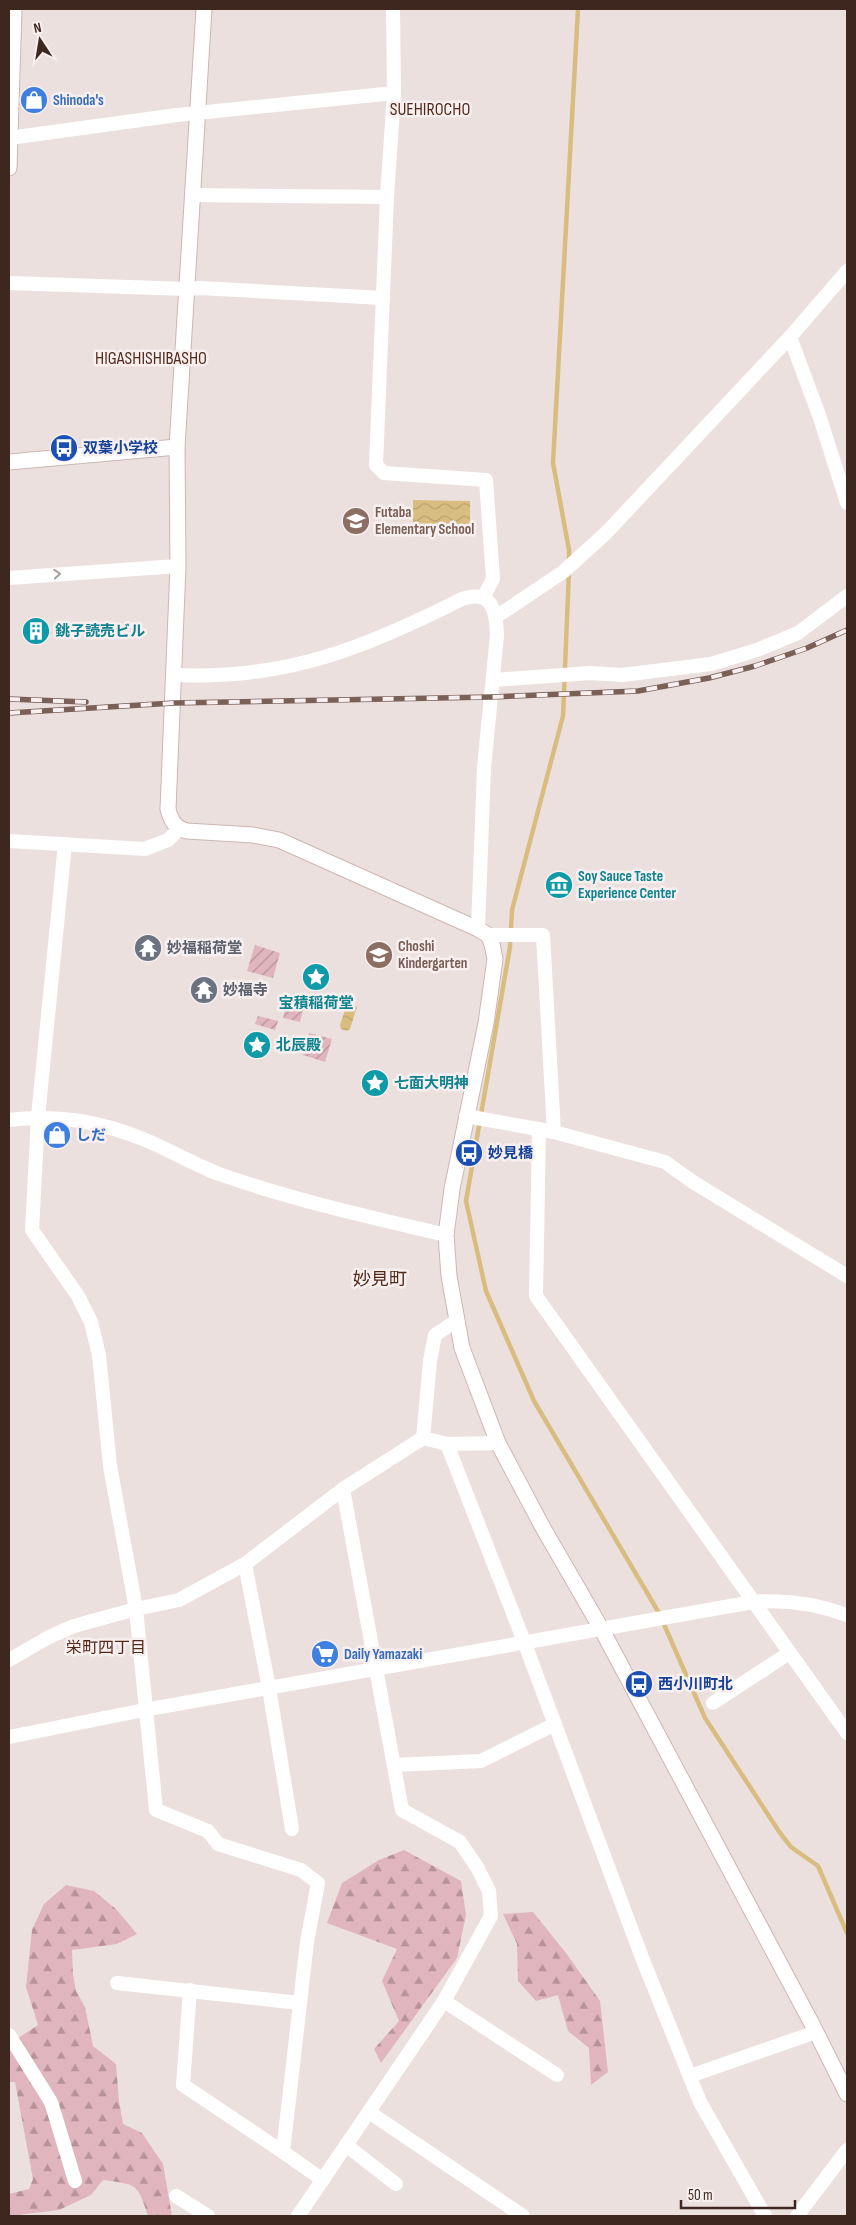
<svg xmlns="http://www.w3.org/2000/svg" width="856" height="2225" font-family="'Sofia Sans Condensed','Noto Sans JP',sans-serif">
	<defs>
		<pattern id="forest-firs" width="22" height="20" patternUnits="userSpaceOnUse" patternTransform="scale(1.25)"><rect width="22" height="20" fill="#e0b5bd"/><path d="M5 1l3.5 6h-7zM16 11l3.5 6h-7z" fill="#b79399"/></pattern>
		<pattern id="garden-furrows" width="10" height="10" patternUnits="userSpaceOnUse" patternTransform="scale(1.25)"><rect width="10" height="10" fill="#e0b5bd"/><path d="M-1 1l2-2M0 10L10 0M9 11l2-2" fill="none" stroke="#b79399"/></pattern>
		<pattern id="water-waves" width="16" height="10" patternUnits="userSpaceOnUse" patternTransform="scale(1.25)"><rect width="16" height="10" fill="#d9bd80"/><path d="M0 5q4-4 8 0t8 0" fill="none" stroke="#bba26e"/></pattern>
	</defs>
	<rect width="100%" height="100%" fill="#ece0df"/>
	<g fill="url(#forest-firs)">
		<path d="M404,1850L461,1881L466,1915L457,1958L381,2063L374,2049L399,2021L382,1981L397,1949L327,1923L342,1883L379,1860Z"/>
		<path d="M66,1885L94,1891L116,1909L137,1934L117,1944L72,1950L73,1975L76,1991L85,2007L93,2046L116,2064L119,2101L123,2124L142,2133L163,2164L172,2216H148C137,2182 137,2185 103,2180L91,2195L59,2210L9,2216V2194L29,2189L33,2179L15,2082H9V2044L38,2025L26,1987L32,1930L44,1904Z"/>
		<path d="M533,1912L566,1953L600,2001L608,2072L591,2085L589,2048L568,2031L558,1995L536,2001L518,1981L517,1944L503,1914Z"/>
	</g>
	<g fill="url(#garden-furrows)">
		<path d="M255,945L280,953L273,978L247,971Z"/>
		<path d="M286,1006L303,1010L300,1022L283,1018Z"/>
		<path d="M258,1016L278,1021L275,1030L255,1024Z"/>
		<path d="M309,1033L332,1039L325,1062L303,1055Z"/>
	</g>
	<g fill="url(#water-waves)">
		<path d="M413,500L470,501V526L413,525Z"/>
		<path d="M347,1004H352L357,1007L350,1029L347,1031L341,1029L340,1025Z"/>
	</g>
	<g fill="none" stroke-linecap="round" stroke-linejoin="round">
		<g stroke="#d9bd80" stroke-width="4.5">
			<path d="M569,563V550L553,463L578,9"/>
			<path d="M569,570L563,716L512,910L510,947L466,1201L486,1291L534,1401L659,1613L705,1718L780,1833L791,1847L818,1866L847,1933"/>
		</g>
		<defs>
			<g id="secondary">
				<path d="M204,9L177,447L178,566L168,809C171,821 175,828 187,831L253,835L279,840L478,929L488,935L492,944L495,959L486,1023L452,1189L446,1235L449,1276L462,1348L498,1443L542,1526L602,1630L812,2024L847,2094"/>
				<path d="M9,168L14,9"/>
				<path d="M9,462L177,447"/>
			</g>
		</defs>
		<use href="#secondary" stroke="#cdb6b1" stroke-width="17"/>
		<g stroke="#fff" stroke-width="14">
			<path d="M394,93L387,197L376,465L384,473L486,480L493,579L484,596"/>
			<path d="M9,138L177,115L394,93L393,9"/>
			<path d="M193,195L387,197"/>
			<path d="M9,283L187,289L200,288L383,298"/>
			<path d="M790,337L819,415L847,503"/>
			<path d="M9,578L178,566"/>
			<path d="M496,617L563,572L606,533L790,337L847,271"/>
			<path d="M175,675C286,680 365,648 462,599C492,589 496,610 497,635L484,768L478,929"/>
			<path d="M493,680L590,673L622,675L711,664L757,650L798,633L847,596"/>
			<path d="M9,841L145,849L168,840L179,829"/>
			<path d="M65,844L38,1117L32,1230L78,1296L91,1322L99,1355L110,1466L136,1609L156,1810L208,1831L218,1844L301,1870L318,1883L307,1942L283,2152L323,2180"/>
			<path d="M488,935H543L554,1132"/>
			<path d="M466,1116L554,1132L665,1162L693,1182L847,1276"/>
			<path d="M9,1120C57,1114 98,1121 143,1139C168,1149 193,1164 219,1174C293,1200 370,1217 446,1235"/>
			<path d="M539,1129L536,1296L847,1733"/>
			<path d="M423,1438L447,1444L498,1443"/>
			<path d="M447,1444L525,1644L641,1955L700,2102L765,2216"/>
			<path d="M245,1564L269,1688L292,1829"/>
			<path d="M9,1660L49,1637L74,1626L136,1609L179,1600L245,1564L343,1489L423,1438L430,1361L435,1335L456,1321"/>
			<path d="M713,1703L789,1653"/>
			<path d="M9,1737L144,1710L753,1602C786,1599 817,1604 847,1615"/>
			<path d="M394,1765L481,1761L555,1724"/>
			<path d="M117,1983L300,2003"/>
			<path d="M190,1990L183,2085L283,2152"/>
			<path d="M444,2001L557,2075"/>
			<path d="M9,2035L51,2102L75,2181"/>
			<path d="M690,2076L816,2032"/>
			<path d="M369,2112L523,2216"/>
			<path d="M346,2145L396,2184"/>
			<path d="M176,2196L208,2216"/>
			<path d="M298,2216L444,2001L491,1916L489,1891L477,1867L460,1842L402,1810L343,1489"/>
			<path d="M797,2216L847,2150"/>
		</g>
		<use href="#secondary" stroke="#fff" stroke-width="15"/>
		<defs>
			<g id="rail">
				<path d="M9,699L86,702"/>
				<path d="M9,713L174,703L491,697L638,691L709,678L755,666L807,648L847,630"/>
			</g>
		</defs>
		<use href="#rail" stroke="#7a6158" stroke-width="5.5"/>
		<use href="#rail" stroke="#f8f0f0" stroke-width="4" stroke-dasharray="11" stroke-linecap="butt"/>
	</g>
	<defs><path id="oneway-chevron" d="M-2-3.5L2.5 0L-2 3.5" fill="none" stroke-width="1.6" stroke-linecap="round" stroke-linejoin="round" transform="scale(1.25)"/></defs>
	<use stroke="#a89e9a" href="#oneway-chevron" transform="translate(57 574) rotate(-4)"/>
	<defs>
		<symbol id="shop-disc" viewBox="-11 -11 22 22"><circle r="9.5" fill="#3f7fe0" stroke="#f8f0f0"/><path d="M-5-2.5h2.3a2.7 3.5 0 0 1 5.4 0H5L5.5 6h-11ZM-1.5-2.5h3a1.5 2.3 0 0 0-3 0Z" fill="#fff"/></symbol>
		<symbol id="bus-disc" viewBox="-11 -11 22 22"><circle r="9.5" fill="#1a4fb4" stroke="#f8f0f0"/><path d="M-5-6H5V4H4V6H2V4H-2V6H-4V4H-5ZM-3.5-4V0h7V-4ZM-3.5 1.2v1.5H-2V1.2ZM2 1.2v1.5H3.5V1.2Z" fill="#fff"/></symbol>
		<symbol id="school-disc" viewBox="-11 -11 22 22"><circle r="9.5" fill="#8d6e63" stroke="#f8f0f0"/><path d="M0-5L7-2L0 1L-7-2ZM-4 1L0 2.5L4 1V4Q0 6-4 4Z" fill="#fff"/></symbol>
		<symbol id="building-disc" viewBox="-11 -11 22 22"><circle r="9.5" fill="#0f9aa8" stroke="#f8f0f0"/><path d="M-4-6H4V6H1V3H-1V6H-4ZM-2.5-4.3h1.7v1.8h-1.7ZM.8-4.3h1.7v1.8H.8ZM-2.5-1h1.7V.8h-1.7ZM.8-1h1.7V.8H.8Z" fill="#fff"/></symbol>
		<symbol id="museum-disc" viewBox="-11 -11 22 22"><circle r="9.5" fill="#0f9aa8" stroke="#f8f0f0"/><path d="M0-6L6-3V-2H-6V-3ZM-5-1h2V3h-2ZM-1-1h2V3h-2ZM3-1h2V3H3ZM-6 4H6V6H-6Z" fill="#fff"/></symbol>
		<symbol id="temple-disc" viewBox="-11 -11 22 22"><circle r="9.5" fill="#6b7280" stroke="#f8f0f0"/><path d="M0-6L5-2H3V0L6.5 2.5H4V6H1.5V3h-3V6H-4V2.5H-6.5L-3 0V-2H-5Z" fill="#fff"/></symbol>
		<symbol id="sight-disc" viewBox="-11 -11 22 22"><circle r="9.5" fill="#0f9aa8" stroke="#f8f0f0"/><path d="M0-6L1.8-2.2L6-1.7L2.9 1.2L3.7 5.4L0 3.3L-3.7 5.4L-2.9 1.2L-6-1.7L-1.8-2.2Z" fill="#fff"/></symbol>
		<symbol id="supermarket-disc" viewBox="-11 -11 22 22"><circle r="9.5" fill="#3f7fe0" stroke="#f8f0f0"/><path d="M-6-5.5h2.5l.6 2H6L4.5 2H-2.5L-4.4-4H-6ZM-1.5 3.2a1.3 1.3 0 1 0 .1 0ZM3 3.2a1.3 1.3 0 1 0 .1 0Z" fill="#fff"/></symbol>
	</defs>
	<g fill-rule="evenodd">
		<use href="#shop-disc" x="18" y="84" width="32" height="32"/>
		<use href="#bus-disc" x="48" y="432" width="32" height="32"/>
		<use href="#school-disc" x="340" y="505" width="32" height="32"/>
		<use href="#building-disc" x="20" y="615" width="32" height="32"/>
		<use href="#museum-disc" x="543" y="869" width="32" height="32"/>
		<use href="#temple-disc" x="132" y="932" width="32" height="32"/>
		<use href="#school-disc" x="363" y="939" width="32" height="32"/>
		<use href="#sight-disc" x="300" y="961" width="32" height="32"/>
		<use href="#temple-disc" x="188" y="974" width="32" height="32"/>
		<use href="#sight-disc" x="241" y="1029" width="32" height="32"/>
		<use href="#sight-disc" x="359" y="1067" width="32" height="32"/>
		<use href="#shop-disc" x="41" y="1119" width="32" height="32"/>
		<use href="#bus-disc" x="453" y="1137" width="32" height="32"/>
		<use href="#supermarket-disc" x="309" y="1638" width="32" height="32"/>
		<use href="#bus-disc" x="623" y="1668" width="32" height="32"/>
	</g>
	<g text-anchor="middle" stroke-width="5" stroke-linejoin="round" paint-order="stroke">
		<g font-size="15" font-weight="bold" fill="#366cbe" stroke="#f8f0f0" text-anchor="start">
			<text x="53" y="105">Shinoda's</text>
			<text x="76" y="1140">しだ</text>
			<text x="344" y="1659">Daily Yamazaki</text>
		</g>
		<g font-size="15" font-weight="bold" fill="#164399" stroke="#f8f0f0" text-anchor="start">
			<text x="83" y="453">双葉小学校</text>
			<text x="488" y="1158">妙見橋</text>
			<text x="658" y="1689">西小川町北</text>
		</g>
		<g font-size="15" font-weight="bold" fill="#785e54" stroke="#f8f0f0" text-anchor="start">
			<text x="375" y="517">Futaba<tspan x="375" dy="17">Elementary School</tspan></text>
			<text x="398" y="951">Choshi<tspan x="398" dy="17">Kindergarten</tspan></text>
		</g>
		<g font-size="15" font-weight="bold" fill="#0d838f" stroke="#f8f0f0" text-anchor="start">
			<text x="55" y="636">銚子読売ビル</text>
			<text x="578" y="881">Soy Sauce Taste<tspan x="578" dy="17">Experience Center</tspan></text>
			<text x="316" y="1008" text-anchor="middle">宝積稲荷堂</text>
			<text x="276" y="1050">北辰殿</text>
			<text x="394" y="1088">七面大明神</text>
		</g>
		<g font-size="15" font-weight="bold" fill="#5b616d" stroke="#f8f0f0" text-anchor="start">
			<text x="167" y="953">妙福稲荷堂</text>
			<text x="223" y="995">妙福寺</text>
		</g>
		<g font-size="16" fill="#532918" stroke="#f8f0f0">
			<text x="106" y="1653">栄町四丁目</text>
		</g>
		<g font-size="18" fill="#532918" stroke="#f8f0f0">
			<text x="430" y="115">SUEHIROCHO</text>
			<text x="151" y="364">HIGASHISHIBASHO</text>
			<text x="380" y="1285">妙見町</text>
		</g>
	</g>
	<rect width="856" height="2225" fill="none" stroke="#3e271e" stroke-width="20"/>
	<g transform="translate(40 40) rotate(348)" stroke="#f8f0f0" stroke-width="4" paint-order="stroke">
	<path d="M0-4L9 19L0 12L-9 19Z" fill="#3e271e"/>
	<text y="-8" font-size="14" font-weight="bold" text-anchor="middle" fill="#3e271e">N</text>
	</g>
	<path d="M681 2200v8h114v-8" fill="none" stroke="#3e271e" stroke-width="2.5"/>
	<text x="688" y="2200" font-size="15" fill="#3e271e" stroke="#f8f0f0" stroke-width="4" paint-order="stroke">50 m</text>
</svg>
